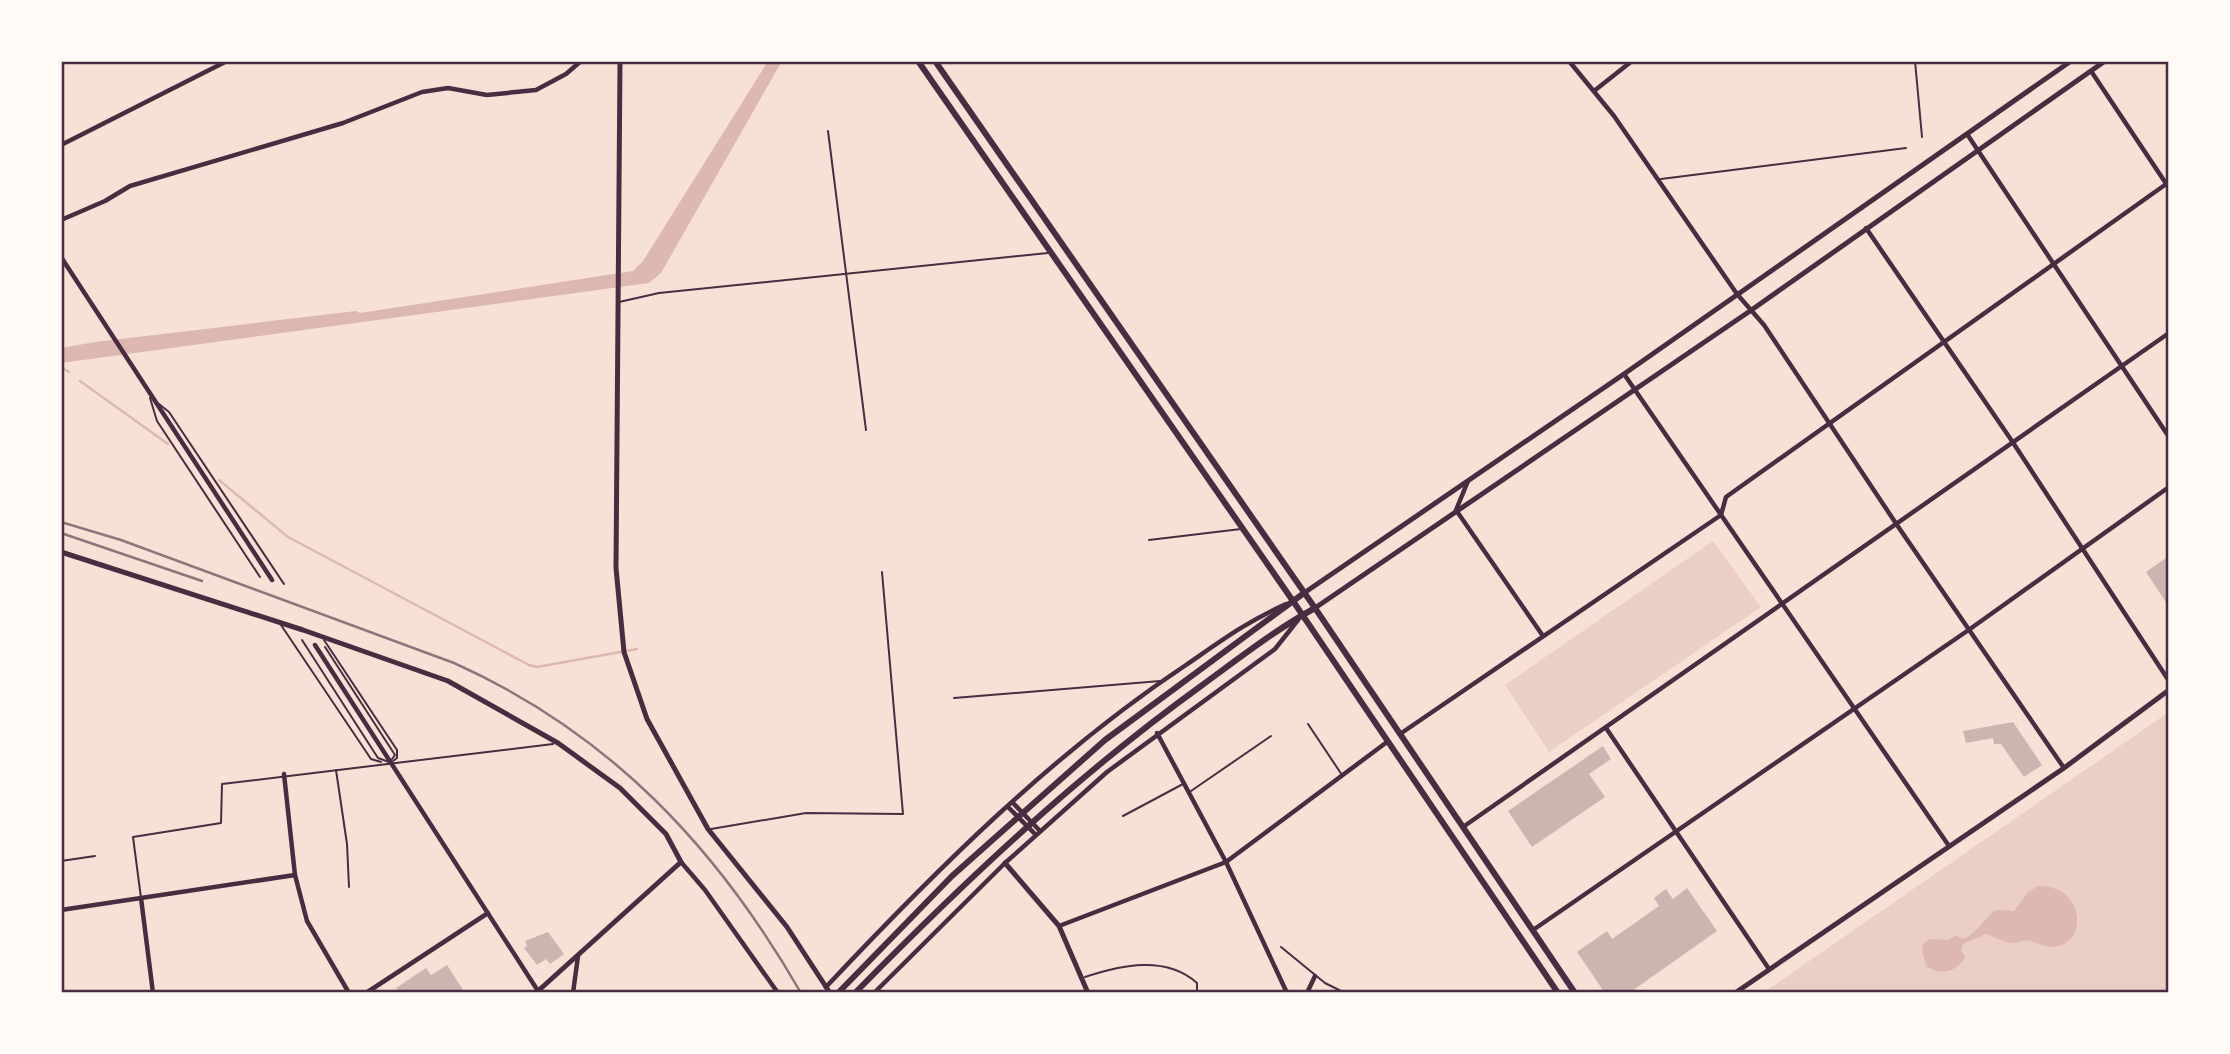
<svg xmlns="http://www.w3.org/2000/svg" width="2230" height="1054" font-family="Merriweather,serif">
	<rect width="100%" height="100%" fill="#f7e1d7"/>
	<g fill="#ebcfc5">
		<path d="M1713,541L1761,607L1549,752L1505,685Z"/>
		<path d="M2169,712V993H1763Z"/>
	</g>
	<g fill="#dcb8b0">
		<path d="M768,61H782L661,273L649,283L61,363V348L95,342L356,311L360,313L633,271L643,261Z"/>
		<path d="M2038,886C2085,885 2089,943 2054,947C2045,948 2035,941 2027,940C2022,940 2016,944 2011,943C2004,942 1993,936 1986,934L1963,944L1961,950L1965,957C1956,972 1942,976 1927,967L1922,952L1923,944L1930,939L1949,940L1955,935L1963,939C1979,933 1987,913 1997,910C2002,909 2009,911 2014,911L2028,892Z"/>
	</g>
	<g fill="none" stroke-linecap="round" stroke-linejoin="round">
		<g stroke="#dcb8b0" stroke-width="2.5">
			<path d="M61,367L69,372"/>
			<path d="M80,381L168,444"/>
			<path d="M219,480L288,537L529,665L537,667L637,649"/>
		</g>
	</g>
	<g fill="#ccb4b1">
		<path d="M2169,556V607L2146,572Z"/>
		<path d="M2013,722L2042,765L2024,777L2001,744H1994L1993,738L1966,743L1963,731Z"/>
		<path d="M1603,746L1611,759L1589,774L1605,797L1532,847L1508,811Z"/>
		<path d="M1687,888L1717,931L1629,993H1605L1577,952L1607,931L1612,939L1659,906L1654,898L1666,889L1673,899Z"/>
		<path d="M548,932L564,954L550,964L546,959L537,965L524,948L527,946L525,941Z"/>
		<path d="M447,965L465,993H399L396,988L426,968L431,975Z"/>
	</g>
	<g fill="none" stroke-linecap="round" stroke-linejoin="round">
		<g stroke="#4a2c40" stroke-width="2">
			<path d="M1915,61L1922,137"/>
			<path d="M828,131L866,430"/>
			<path d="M1661,179L1906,148"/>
			<path d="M619,302L659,293L1048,253"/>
			<path d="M150,398L157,421L260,577"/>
			<path d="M159,404L169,412L284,584"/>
			<path d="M1149,540L1241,529"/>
			<path d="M281,625L371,759L381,762"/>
			<path d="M302,640L378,758L389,762"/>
			<path d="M324,640L397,750V758L393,761"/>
			<path d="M325,647L395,755L392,759"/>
			<path d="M954,698L1160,681"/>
			<path d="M1308,724L1342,775"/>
			<path d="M336,770L347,844L349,887"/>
			<path d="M1191,791L1271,736"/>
			<path d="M1123,816L1183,784"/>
			<path d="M711,829L806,813L903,814L882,572"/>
			<path d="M61,861L95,856"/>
			<path d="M141,898L133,837L221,823L222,784L553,744"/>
			<path d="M1281,947L1325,983L1345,993"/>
			<path d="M1085,977C1121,965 1166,955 1197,983V993"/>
		</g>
		<g stroke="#4a2c40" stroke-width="4.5">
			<path d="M1569,61L1614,116L1737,294L1764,325L1897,525L2064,768"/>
			<path d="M2091,71L2169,188"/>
			<path d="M1594,91L1632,61"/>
			<path d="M1967,134L2169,437"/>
			<path d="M61,145L227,61"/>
			<path d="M61,220L105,201L130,186L343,123L422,92L448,88L487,95L536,90L566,74L581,61"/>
			<path d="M1866,228L2012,441L2169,681"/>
			<path d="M61,257L272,580"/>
			<path d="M1624,374L1949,846"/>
			<path d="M1468,481L1456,510L1543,636"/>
			<path d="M315,645L538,991"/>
			<path d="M1606,728L1769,969"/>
			<path d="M1157,733L1226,862L1287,993"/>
			<path d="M1400,734L1721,515L1726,497L2169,182"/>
			<path d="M284,774L295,875L307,921L349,993"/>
			<path d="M1013,803L1040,831"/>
			<path d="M1008,807L1036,835"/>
			<path d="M1463,827L2169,333"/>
			<path d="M681,862L705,890L778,993"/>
			<path d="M141,898L153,993"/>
			<path d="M61,910L295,875"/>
			<path d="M1059,926L1226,862L1387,742"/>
			<path d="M1533,930L1970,629L2169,487"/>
			<path d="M826,987C936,870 1052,754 1186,665C1221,641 1246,622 1286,604"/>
			<path d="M366,993L488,913"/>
			<path d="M573,993L578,956"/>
			<path d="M874,993L1005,863L1107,772L1275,649L1298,620"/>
			<path d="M1307,993L1315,976"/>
		</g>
		<g stroke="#4a2c40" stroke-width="5">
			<path d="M620,61L616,568L624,652L647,719L708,829L787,927L830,993"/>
			<path d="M61,552L303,630L448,681L558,743L620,788L666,834L681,862L538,991"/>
			<path d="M1304,593L1624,374L2071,61"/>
			<path d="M1315,608L1750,311L2105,61"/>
			<path d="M1005,863L1059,926L1088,993"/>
			<path d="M1735,993L2064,768L2169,690"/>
		</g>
		<g stroke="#4a2c40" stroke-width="6">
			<path d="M918,61L1293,601L1558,993"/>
			<path d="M935,61L1315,608L1575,993"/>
			<path d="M838,993L952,876L1105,740L1304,593"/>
			<path d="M855,993C964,882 1075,777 1201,686C1238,659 1275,630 1315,608"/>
		</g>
		<g stroke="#8f747c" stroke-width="2.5">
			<path d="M61,522L121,540L454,663C610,733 717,847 801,993"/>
			<path d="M61,533L202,581"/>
		</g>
	</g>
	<rect width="2230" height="1054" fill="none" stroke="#fffaf5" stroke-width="126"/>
	<rect x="63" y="63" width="2104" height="928" fill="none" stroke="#4a2c40" stroke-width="2.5"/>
</svg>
